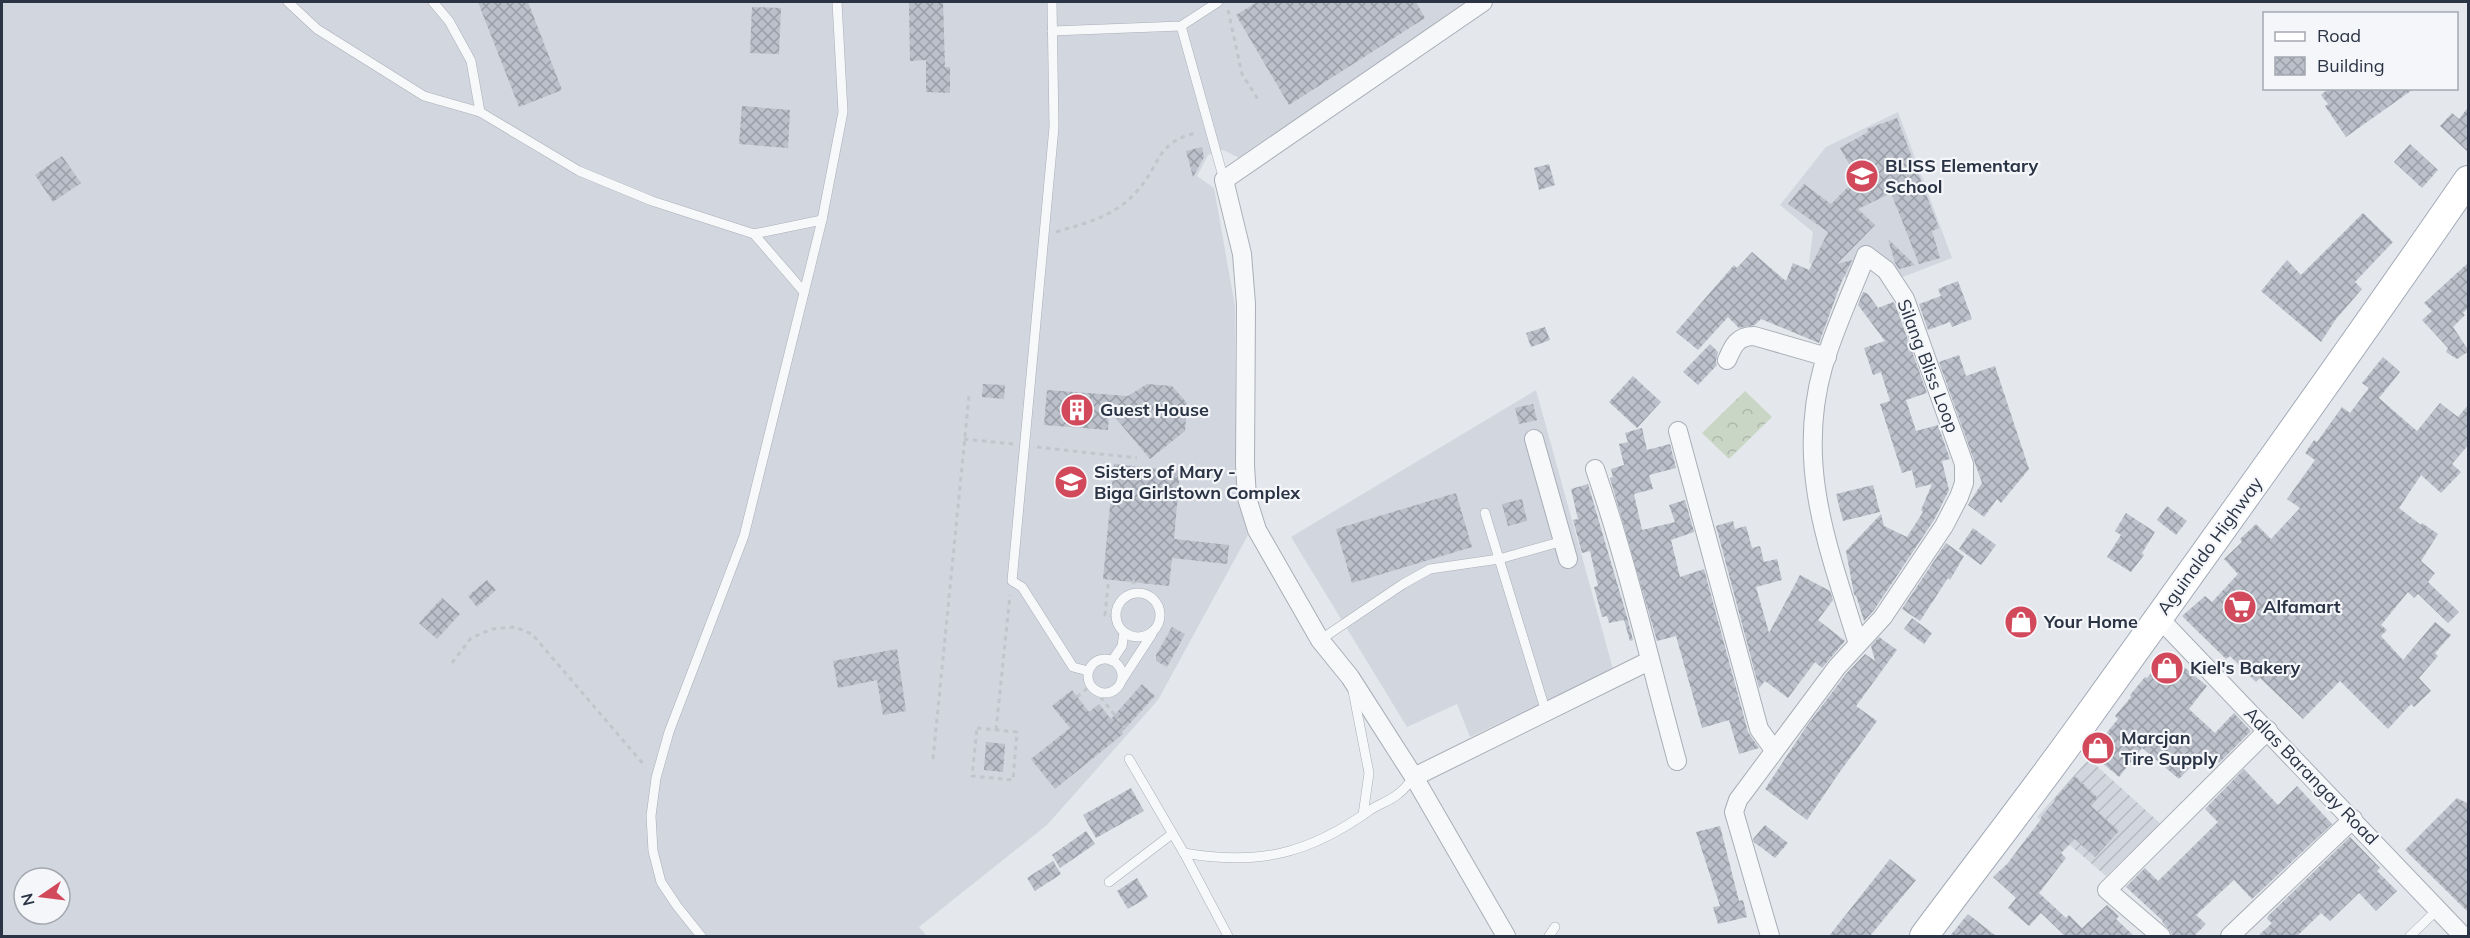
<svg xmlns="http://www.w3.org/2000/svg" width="2470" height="938" font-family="Mulish,sans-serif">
	<defs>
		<pattern id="industrial-furrows" width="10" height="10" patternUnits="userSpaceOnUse" patternTransform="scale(1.5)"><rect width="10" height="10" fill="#d2d6de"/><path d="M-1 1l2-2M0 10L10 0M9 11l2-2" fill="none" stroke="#b4b8c0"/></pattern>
		<pattern id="forest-crowns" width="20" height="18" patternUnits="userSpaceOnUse" patternTransform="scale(1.5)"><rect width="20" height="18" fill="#c9d6c5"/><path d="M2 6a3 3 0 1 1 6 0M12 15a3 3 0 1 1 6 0" fill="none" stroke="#adb8ab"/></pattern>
		<pattern id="building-cross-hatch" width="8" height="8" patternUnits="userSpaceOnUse" patternTransform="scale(1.5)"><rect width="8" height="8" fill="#bbc0ca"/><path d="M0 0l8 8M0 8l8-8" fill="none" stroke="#989da6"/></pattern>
	</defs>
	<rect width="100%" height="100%" fill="#e4e7ec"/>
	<g fill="#d2d6de" fill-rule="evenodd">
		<path d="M2,2H1469L1243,160L1223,150L1208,155L1197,176L1214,188L1235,306V463L1238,500L1248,535L1158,700L1047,825L919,927L927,936H2ZM24,878H60V914H24Z"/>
		<path d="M1898,112L1952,258L1900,278L1865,251L1849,279L1809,263L1813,232L1780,205L1826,147Z"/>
		<path d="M1536,390L1613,669L1470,737L1457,704L1407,727L1291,537Z"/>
	</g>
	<path fill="url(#industrial-furrows)" d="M2089,759L2161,824L2106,876L2037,817Z"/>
	<path fill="url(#forest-crowns)" d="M1745,391L1772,417L1729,459L1702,433Z"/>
	<g fill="url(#building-cross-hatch)">
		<path d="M478,2H528L562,90L519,107Z"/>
		<path d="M909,2H943L945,67H950V93L926,92V60L910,61Z"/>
		<path d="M1257,2H1416L1425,18L1289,105L1236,15Z"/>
		<path d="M752,7L781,8L779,54L750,53Z"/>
		<path d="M2329,88H2415L2346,137L2325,106L2328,104L2321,95Z"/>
		<path d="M742,106L790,110L788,148L739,144Z"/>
		<path d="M2469,106V153L2440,126L2452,113L2459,119Z"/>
		<path d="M1897,118L1939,228L1932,231L1940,258L1919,264L1891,193L1858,209L1875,225L1837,264L1852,260L1841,283L1819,343L1761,319L1755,325L1739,328L1728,317L1698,350L1676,332L1734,265L1737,268L1752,252L1786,281L1793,263L1809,270L1828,232L1788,204L1804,184L1831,204L1850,185L1845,175L1853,171L1840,148L1868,132L1867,129Z"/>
		<path d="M2410,144L2438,170L2422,188L2394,162Z"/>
		<path d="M1202,147L1204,157L1193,177L1186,151Z"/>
		<path d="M62,156L81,183L53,202L35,175Z"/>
		<path d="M1549,164L1555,185L1539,190L1534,168Z"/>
		<path d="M2363,213L2393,242L2355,282L2362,289L2336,319L2321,342L2261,291L2287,260L2301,275Z"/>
		<path d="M1888,239L1915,265L1899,269L1895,263Z"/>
		<path d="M2469,262V307L2463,313L2465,315L2453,327L2469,351L2457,359L2446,352L2448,348L2422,320L2432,311L2424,303Z"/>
		<path d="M1958,281L1972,319L1952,327L1950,322L1928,330L1919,304L1941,296L1938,289Z"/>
		<path d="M1863,292L1868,294L1878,308L1893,302L1895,304L1927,393L1906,400L1916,431L1938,425L1950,459L1942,461L1949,490L1934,520L1874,610L1864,621L1856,595L1855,596L1854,594L1846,551L1881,514L1884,526L1907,537L1923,512L1921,510L1932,484L1916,488L1912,470L1902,473L1880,404L1890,401L1881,372L1873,375L1864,348L1885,341L1858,305Z"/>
		<path d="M1545,327L1550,340L1531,347L1526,333Z"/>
		<path d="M1710,344L1718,352L1716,361L1717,365L1698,385L1683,372Z"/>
		<path d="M1959,355L1966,376L1995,366L2029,469L2001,503L1997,499L1984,517L1968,505L1982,483L1939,362Z"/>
		<path d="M2383,357L2400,372L2379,398L2417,431L2440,403L2458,417L2469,404V444L2452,464L2461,472L2441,493L2421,475L2399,508L2421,525L2422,523L2438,534L2421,561L2435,573L2428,582L2459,612L2448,623L2418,594L2414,598L2408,592L2381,625L2387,630L2381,636L2403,660L2435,622L2451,635L2435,653L2438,656L2419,678L2431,691L2414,707L2411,704L2388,729L2340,681L2303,719L2260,678L2256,682L2230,656L2226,659L2182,616L2205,596L2212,602L2238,574L2224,559L2242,542L2240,539L2256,524L2271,539L2300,508L2287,499L2315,460L2305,453L2314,440L2317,442L2342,407L2350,413L2369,388L2362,383Z"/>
		<path d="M1633,376L1661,402L1637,428L1609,402Z"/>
		<path d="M983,384L1005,385L1004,399L982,397Z"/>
		<path d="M1147,384L1172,386L1187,403L1185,431L1150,459L1109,410L1108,430L1044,425L1047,390L1128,396Z"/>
		<path d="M1533,404L1537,420L1519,424L1515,408Z"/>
		<path d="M1642,428L1647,450L1670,444L1676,468L1649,475L1653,489L1634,494L1642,530L1675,522L1669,505L1685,500L1694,532L1671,540L1680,577L1704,569L1748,732L1759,748L1739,754L1729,720L1702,728L1676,636L1657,641L1610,478L1613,477L1611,469L1624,465L1619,444L1628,442L1625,433Z"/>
		<path d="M1114,464L1180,471L1174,539L1229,545L1227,564L1172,558L1169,586L1103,579Z"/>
		<path d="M1588,484L1627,617L1633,640L1630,641L1624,620L1609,623L1607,616L1602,617L1594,587L1598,586L1590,551L1582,553L1573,520L1578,519L1571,489Z"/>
		<path d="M1873,485L1880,512L1843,521L1836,494Z"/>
		<path d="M1456,493L1472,547L1352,583L1336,529Z"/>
		<path d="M1522,499L1527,521L1508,526L1502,504Z"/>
		<path d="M2167,506L2187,521L2176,535L2157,520Z"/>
		<path d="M2126,513L2155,532L2142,553L2144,555L2131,572L2107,557L2121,535L2115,531Z"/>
		<path d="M1733,521L1735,529L1746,526L1752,548L1760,546L1764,562L1777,559L1782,580L1756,587L1769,633L1800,575L1830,591L1833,600L1818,620L1845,641L1822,668L1815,662L1788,698L1765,681L1759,688L1716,526Z"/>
		<path d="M1973,528L1996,545L1981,565L1959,549Z"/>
		<path d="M1946,543L1964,556L1950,580L1948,578L1920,621L1902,609Z"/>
		<path d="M487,580L496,590L477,607L468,596Z"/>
		<path d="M442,598L460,614L437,639L419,623Z"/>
		<path d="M1912,618L1932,633L1924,644L1904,629Z"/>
		<path d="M1172,627L1185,634L1167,667L1156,661V655Z"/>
		<path d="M1879,637L1897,650L1856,706L1877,721L1839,773L1807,820L1765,789L1806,727L1846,674L1865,654L1875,661L1871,646Z"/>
		<path d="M897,649L906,711L883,715L877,680L838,688L833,661Z"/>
		<path d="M2167,653L2207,686L2189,709L2215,733L2234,713L2251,731L2219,763L2206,751L2179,779L2142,748L2119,777L2088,751L2098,739L2100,741L2118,719L2115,716L2131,697L2130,695L2145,677L2147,678Z"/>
		<path d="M1142,684L1155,696L1122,732L1123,734L1055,789L1031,759L1070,728L1052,706L1072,690L1089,712L1099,704L1111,719Z"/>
		<path d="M986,742L1005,744L1003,772L984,770Z"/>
		<path d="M2244,769L2278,805L2297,786L2332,824L2252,899L2234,880L2196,915L2206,924L2194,936H2172L2171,932L2162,922L2163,921L2126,887L2145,868L2158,881L2218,822L2205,809Z"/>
		<path d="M2075,776L2098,798L2091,806L2119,831L2095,857L2075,839L2061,853L2066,858L2039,893L2066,918L2069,915L2082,928L2107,905L2119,916L2116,919L2134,936H2065L2041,913L2029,926L2008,908L2016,898L1993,877L2007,864L2042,818L2041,817L2055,801L2054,799Z"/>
		<path d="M1131,788L1144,811L1096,838L1083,815Z"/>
		<path d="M2457,798L2469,804V913L2405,850Z"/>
		<path d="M1765,825L1788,843L1775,858L1754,842L1753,839Z"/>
		<path d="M1720,826L1739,901L1743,900L1747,917L1718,924L1713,907L1720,906L1696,832Z"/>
		<path d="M1086,831L1095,844L1060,868L1052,855Z"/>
		<path d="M2350,837L2380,868L2377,871L2397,891L2376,911L2359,893L2330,921L2321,913L2297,936H2258L2272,923L2267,919L2268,916Z"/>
		<path d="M1890,859L1916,880L1870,936H1829Z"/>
		<path d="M1053,861L1061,874L1035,891L1027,878Z"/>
		<path d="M1137,878L1148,897L1128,909L1117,891Z"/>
		<path d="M1968,914L1996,936H1950Z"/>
	</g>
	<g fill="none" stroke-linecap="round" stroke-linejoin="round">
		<defs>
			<g id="service">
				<path d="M288,2L317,29L424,96L480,112L579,171L652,201L754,234L822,220"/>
				<path d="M433,2L449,21L471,61L480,112"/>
				<path d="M1052,2L1054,127L1012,581L1022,587L1073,667L1088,671"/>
				<path d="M1181,26L1224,180"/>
				<path d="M1052,31L1181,26L1218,2"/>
				<path d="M754,234L804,292"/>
				<path d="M1485,513L1546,712"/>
				<circle cx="1138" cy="615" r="22"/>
				<path d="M1320,640L1403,584L1430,569L1499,559L1563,541"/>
				<circle cx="1105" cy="676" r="17"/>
				<path d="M1112,661L1122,646L1124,633"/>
				<path d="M1122,680L1152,634"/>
				<path d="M1353,691L1369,773L1363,815"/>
				<path d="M1129,759L1184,853L1228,936"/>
				<path d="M1184,853C1258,866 1309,854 1370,810C1379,804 1390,801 1398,794C1404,790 1409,783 1414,777"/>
				<path d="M1109,882L1172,834"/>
				<path d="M701,936L677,906L661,882L653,851L651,816L656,778L669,732L744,536L822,220L843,112L837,2"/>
				<path d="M1549,936L1555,927"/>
				<path d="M2410,936L2437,910"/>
			</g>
			<g id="minor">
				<path d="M1483,2L1224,180L1242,254L1246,304L1245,465L1247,498L1257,530L1320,640L1350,677L1414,777L1506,936"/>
				<path d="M1727,360C1733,346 1737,336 1754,336L1827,357"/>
				<path d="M1678,431L1759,729L1774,750"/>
				<path d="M1534,439L1568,559"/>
				<path d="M1595,469C1628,565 1650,663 1677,761"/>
				<path d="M2158,617L2463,936"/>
				<path d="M1414,777L1649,661"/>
				<path d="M1770,936L1734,812L1738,800L1837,667L1883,617L1944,526L1959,497L1964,483V464L1905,299L1886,270L1866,255C1852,292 1834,329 1823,367C1795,467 1829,549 1858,644"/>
				<path d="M2161,936L2107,890L2268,730"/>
				<path d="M2230,936L2353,819"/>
			</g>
			<path id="primary" d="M1924,936C1976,866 2030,797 2081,726C2211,545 2341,364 2468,180"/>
		</defs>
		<use href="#service" stroke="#a9aeb7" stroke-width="10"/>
		<use href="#minor" stroke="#a9aeb7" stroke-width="20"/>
		<use href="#primary" stroke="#a3abb8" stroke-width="30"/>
		<g stroke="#c2c5cb" stroke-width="3" stroke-dasharray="4.5 4.5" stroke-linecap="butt">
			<path d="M1228,10L1242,74L1259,101"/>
			<path d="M1056,232C1088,222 1115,217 1138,190C1161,164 1155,143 1196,133"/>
			<path d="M964,439L1013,444"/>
			<path d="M1037,447L1137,458"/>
			<path d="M1109,575L1105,615L1115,616"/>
			<path d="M1132,593L1134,577"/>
			<path d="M452,663L471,638L492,629L515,627L532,634L645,766"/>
			<path d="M1095,690L1125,728"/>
			<path d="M1077,697L1090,686"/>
			<path d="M977,728L1017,732L1013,780L972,776Z"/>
			<path d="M996,730L1010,595"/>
			<path d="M933,759L969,396"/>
		</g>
		<use href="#service" stroke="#f7f8fa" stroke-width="9"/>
		<use href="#minor" stroke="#f7f8fa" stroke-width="18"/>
		<use href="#primary" stroke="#fff" stroke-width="28"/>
	</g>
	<defs>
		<symbol id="school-disc" viewBox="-11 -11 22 22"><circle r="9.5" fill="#d1495b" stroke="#f4f6f9"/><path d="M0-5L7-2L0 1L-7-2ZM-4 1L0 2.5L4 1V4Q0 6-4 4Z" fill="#fff"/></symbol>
		<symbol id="building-disc" viewBox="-11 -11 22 22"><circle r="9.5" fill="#d1495b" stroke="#f4f6f9"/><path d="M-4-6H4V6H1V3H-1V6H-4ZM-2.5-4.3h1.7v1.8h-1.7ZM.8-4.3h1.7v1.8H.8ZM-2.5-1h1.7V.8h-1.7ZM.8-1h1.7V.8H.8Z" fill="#fff"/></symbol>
		<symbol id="supermarket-disc" viewBox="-11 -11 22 22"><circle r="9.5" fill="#d1495b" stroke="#f4f6f9"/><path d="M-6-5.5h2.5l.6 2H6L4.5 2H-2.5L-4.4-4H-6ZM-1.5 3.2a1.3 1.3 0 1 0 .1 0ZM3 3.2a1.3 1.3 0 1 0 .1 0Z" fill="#fff"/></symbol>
		<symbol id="shop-disc" viewBox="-11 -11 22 22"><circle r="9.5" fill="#d1495b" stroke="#f4f6f9"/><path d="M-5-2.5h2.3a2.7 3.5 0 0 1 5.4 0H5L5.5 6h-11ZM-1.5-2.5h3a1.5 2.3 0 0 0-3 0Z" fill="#fff"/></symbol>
	</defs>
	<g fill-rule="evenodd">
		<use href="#school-disc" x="1843" y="157" width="38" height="38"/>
		<use href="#building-disc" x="1058" y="391" width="38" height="38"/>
		<use href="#school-disc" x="1052" y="463" width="38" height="38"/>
		<use href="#supermarket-disc" x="2221" y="588" width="38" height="38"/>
		<use href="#shop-disc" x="2002" y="603" width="38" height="38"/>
		<use href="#shop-disc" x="2148" y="649" width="38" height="38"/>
		<use href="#shop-disc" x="2079" y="729" width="38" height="38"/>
	</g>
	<g text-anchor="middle" stroke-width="4.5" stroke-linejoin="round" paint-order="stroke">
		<g font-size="18" font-weight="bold" fill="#2b3445" stroke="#f4f6f9" text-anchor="start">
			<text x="1885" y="172">BLISS Elementary<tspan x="1885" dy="21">School</tspan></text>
			<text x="1100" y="416">Guest House</text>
			<text x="1094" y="478">Sisters of Mary -<tspan x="1094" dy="21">Biga Girlstown Complex</tspan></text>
			<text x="2263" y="613">Alfamart</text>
			<text x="2044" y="628">Your Home</text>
			<text x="2190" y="674">Kiel's Bakery</text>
			<text x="2121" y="744">Marcjan<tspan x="2121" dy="21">Tire Supply</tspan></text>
		</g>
		<g font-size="18" fill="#2b3445" stroke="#f4f6f9">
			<text transform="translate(1928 366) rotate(69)" y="6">Silang Bliss Loop</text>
			<text transform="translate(2210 546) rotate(-54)" y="6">Aguinaldo Highway</text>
			<text transform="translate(2311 776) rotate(46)" y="6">Adlas Barangay Road</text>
		</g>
	</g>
	<rect width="2470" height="938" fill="none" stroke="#2b3445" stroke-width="6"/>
	<rect x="2263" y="12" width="195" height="78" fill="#f4f6f9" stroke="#a4a8b1" stroke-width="1.5"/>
	<rect x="2275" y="32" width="30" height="9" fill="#ffffff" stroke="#a4a8b1" stroke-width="1.5"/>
	<text x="2317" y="42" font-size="18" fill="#2b3445">Road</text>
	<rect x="2275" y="57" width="30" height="18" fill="url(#building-cross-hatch)" stroke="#a4a8b1" stroke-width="1.5"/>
	<text x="2317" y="72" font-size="18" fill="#2b3445">Building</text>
	<g transform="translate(42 896) rotate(256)"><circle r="28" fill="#f4f6f9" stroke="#a4a8b1" stroke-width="1.5"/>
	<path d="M0-4.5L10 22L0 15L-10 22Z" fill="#d1495b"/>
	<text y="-9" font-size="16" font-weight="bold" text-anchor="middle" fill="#2b3445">N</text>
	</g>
</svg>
